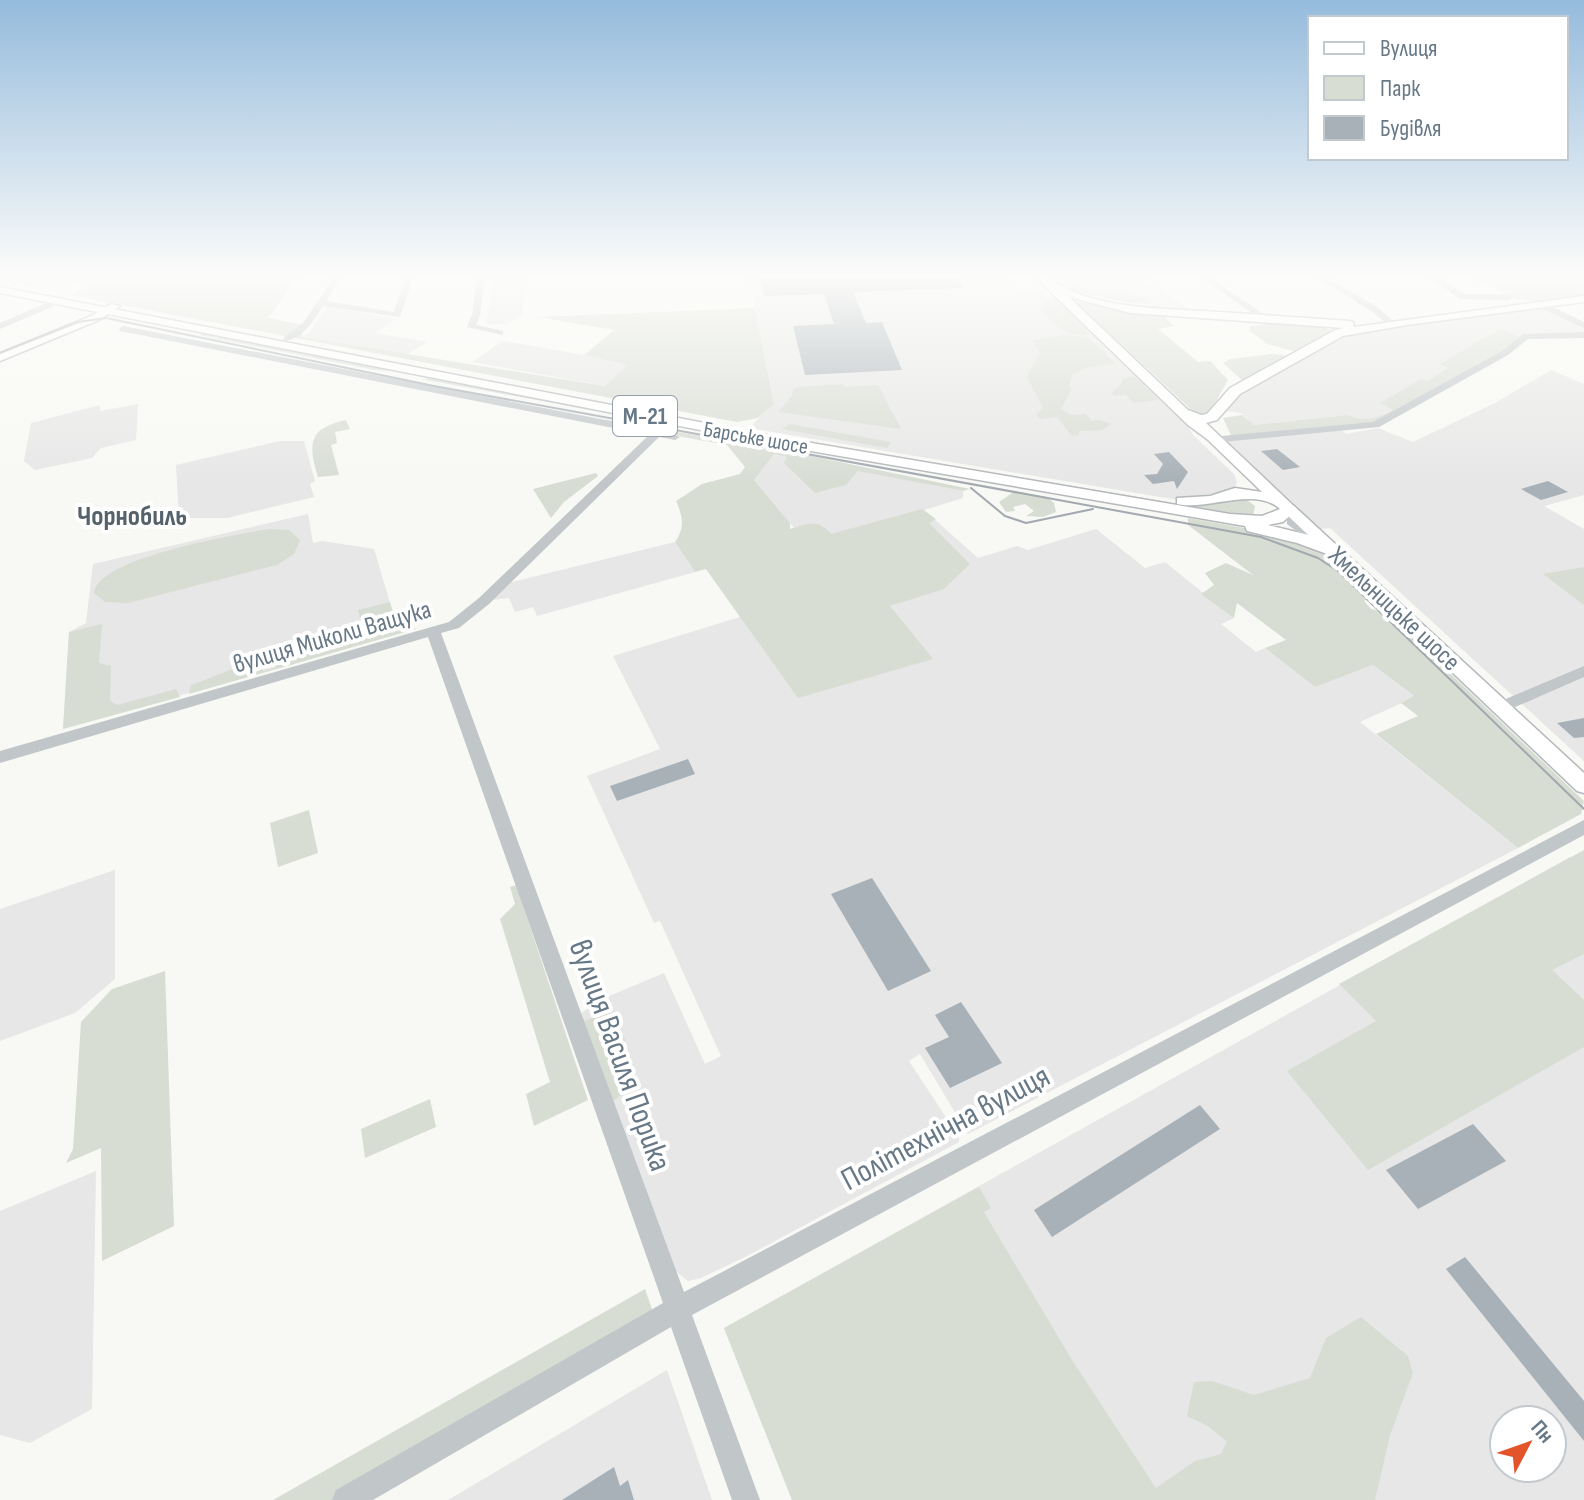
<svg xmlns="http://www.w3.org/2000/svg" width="1584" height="1500" font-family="'Sofia Sans Condensed',sans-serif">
	<rect width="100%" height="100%" fill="#f8f8f5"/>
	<g fill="#e6e7e6" fill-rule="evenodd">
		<path d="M494,273H526L523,314L508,324L486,325Z"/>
		<path d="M748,273H996L1018,292L1044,290L1052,297H1061L1185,422L1193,435L1234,474L1237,482L1233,490L1190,502L749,428L774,403Z"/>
		<path d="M1051,273H1137L1189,309L1130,303L1076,292Z"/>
		<path d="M1506,273H1584V281L1534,287Z"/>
		<path d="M1539,304L1584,325V335L1523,338L1500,329L1441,365L1449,368L1426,381L1393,410L1376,419L1357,420L1347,415L1253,425L1241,413L1218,410L1223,403L1328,338Z"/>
		<path d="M327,306L396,319L374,333L428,342L406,355L302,337L310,332Z"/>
		<path d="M503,341L584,355L628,365L606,386L472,362Z"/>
		<path d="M1551,370L1584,384V495L1544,506L1584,529V761L1330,528L1313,530L1222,439L1340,429L1346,434L1378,428L1413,442L1495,403Z"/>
		<path d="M138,404L136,440L101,448L92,458L35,470L24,461L31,423L100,405V411Z"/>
		<path d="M280,441H304L315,481L310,484L314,497L227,518H179L176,465Z"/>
		<path d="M773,454L963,491V498L924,510L978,558L1017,546L1028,550L1096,529L1145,568L1165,562L1234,618L1221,624L1256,652L1265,648L1315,687L1373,665L1415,697L1360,722L1518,848L968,1134L920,1054L909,1061L959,1137V1142L747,1256L701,1278L688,1281L673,1269L580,1014L600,1000L664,973L705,1064L721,1056L660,921L654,923L587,776L660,749L613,656L740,617L706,569L805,541L754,480Z"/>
		<path d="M308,514L313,543L322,541L374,549L399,633L63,729L69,632L86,623L93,564Z"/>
		<path d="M675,542L695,572L537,616L533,607L515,612L509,598L484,601L500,585Z"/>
		<path d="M1570,857L1584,869V1500H792L724,1328ZM1504,1420H1552V1468H1504Z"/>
		<path d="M115,870V979L75,1013L0,1041V909Z"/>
		<path d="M96,1171L92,1409L30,1443L0,1435V1211Z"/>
		<path d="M667,1370L712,1500H448Z"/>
	</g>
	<g fill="#d8ddd4">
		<path d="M0,273H302L268,318L303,325L302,337L605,386L628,365L584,355L614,330L538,317L755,308L774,404L758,418L737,422L70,295L90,285L63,281L42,289L0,281Z"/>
		<path d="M1051,273H1063C1067,277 1072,283 1077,286C1101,299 1141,289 1149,302L1130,303L1076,292Z"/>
		<path d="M1462,273H1506L1534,287L1584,281V296L1538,302L1517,299Z"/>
		<path d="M1055,299L1090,334C1067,340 1053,323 1038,308L1046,306L1042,302Z"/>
		<path d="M1083,301L1165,317L1174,326L1158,329L1198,362L1210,361L1228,380L1209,413L1197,415L1077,303Z"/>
		<path d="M1275,323L1324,327L1331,331L1293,351L1267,344L1249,330L1251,326Z"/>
		<path d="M1500,329L1523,338L1505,353L1375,425L1233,440L1223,418L1242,415L1254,425L1347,415C1365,422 1376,419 1393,410L1380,403L1421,379L1427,381L1448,368L1440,364Z"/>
		<path d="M206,334L379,367L392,371L375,370L198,335Z"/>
		<path d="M1066,335L1089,338L1116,364L1089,367L1073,374L1069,386L1072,389L1061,409L1072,415L1086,414L1092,421L1099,420L1111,424L1102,430L1079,431V435L1072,436L1057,417L1040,419L1036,415L1043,408L1027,377L1040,352L1032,340Z"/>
		<path d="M1273,354L1289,356L1242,380L1223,363L1230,359Z"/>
		<path d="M432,370L783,437L1167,502V505L925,466L428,371Z"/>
		<path d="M1134,376L1159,400L1133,403L1126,395L1113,396L1112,392L1121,385L1122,379Z"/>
		<path d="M434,378L774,443L421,379Z"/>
		<path d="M844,384L845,387L878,385L901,429L778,412L792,396L793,389L798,387Z"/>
		<path d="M346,420L350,429L335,432L337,443L331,445L339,475L318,477C308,444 308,428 346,420Z"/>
		<path d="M607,420L777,449L970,489L963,491L858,471L846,485L815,493L784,463L787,457L774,454L754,480L790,523V529C809,524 817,518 831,534L922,509L936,519L929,523L970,564L944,589L890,606L933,659L798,698L706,569L695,572L675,542C686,526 682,515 676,501L702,484L740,474L745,467L727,445L604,423Z"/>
		<path d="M790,424L891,442L887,448L782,429Z"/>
		<path d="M596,473L598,476L564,502L551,518L533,489Z"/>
		<path d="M1015,491L1047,497L1054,503L1056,512L1043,517L1026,516L1034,511L1025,504L1013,507L1015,511L1006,512L999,502Z"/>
		<path d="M1244,498L1255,506L1253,516L1174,507V503L1202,505Z"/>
		<path d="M1188,518L1278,534L1327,553L1373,597L1364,601L1371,609L1387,613L1584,801L1581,814L1518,848L1376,734L1418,716L1401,703L1414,696L1373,665L1315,687L1265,648L1286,640L1237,603L1234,618L1201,594L1214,585L1205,573L1226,563L1253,575L1188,525Z"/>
		<path d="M269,529L289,530L300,540L294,554L277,565L128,603L105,602L94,593C96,558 237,534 269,529Z"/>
		<path d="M1584,567V605L1543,574Z"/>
		<path d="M390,602L396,622L416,629L189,694L191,685C212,678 229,669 251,663L264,671L275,668L279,655L363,632L358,610Z"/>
		<path d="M102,624L99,663L111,666L110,701L117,705L176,689L180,697L63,729L69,632Z"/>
		<path d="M309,810L318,853L278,867L270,823Z"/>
		<path d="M1584,850V954L1552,970L1584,1000V1047L1368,1170L1287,1071L1376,1021L1339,984Z"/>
		<path d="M516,885L588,1100L534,1126L526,1094L550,1082L500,919L515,904L510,887Z"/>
		<path d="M165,971L174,1226L102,1261L101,1148L66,1163L73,1149L81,1022L112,989Z"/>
		<path d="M613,1013L618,1020L635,1069C635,1081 621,1098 610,1102L582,1022L602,1014Z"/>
		<path d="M430,1099L436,1127L365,1158L361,1129Z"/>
		<path d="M979,1187L991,1208L984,1212L1072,1360L1156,1488L1195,1461L1221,1454L1227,1442L1208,1426L1187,1416L1194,1382L1212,1381L1254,1395L1310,1378L1326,1338L1361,1317L1408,1356L1413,1373L1390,1435L1375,1500H792L724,1328Z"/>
		<path d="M645,1289L656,1321L346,1500H273Z"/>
	</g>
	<g fill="#a8b1b7">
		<path d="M759,273H954L963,288L853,292L866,323L882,322L902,370L805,375L793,326L834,324L824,294L764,296Z"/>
		<path d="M1277,449L1300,467L1283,470L1261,451Z"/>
		<path d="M1169,452L1188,472L1177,489L1174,481L1153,484L1144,475L1157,474L1163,464L1154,454Z"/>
		<path d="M1548,481L1568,492L1541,500L1521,489Z"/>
		<path d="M1584,718V737L1574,738L1557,723Z"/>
		<path d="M688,759L695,774L617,801L610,786Z"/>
		<path d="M872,878L931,971L888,991L831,894Z"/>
		<path d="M961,1002L1002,1063L950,1088L925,1048L949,1037L935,1015Z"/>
		<path d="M1200,1105L1220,1129L1052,1237L1034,1210Z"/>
		<path d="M1473,1124L1506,1161L1418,1209L1386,1170Z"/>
		<path d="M1465,1257L1584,1401V1441L1446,1269Z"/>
		<path d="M614,1467L620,1486L628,1480L634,1500H562Z"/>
	</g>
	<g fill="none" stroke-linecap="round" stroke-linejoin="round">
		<defs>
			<g id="major">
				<path d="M111,304L120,306L99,320L0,361V353L91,316Z"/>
				<path d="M1289,505L1294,506L1584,773V793L1577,791L1284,512L1282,509Z"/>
			</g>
			<path id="highway" d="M1031,273H1043C1084,311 1167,308 1220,312C1263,315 1306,318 1349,321L1353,322L1354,327L1584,296V302L1407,325L1343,336L1240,394L1217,420L1206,423L1297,509L1283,522L1268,525L1309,535L1344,549L1347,553L1344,557L1338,558L1297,543L1247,531L1245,526L782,446L0,293V287L782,438L1230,514L1262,516L1280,509C1255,486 1208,511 1177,504V498L1210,496L1235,488L1262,492L1207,439L1188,425ZM1069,297L1130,313L1344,328L1335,330L1230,388L1207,414L1201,415L1188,410Z"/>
		</defs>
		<use href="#major" stroke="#b3b8bc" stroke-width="3"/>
		<use href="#highway" stroke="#b5b9bc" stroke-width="3"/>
		<g fill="#c1c6c9" fill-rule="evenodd">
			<path d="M337,273H345L326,301L394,312L407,273H415L400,317L323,306C314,320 302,340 284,341V337L303,323Z"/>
			<path d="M478,273H486L480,315L476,325L503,331V335L467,327L472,315Z"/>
			<path d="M1194,273H1203L1271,319L1264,321Z"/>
			<path d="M1308,273H1318L1376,306L1393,321L1386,323L1370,310Z"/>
			<path d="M1423,273H1432L1465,294H1509L1513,297L1509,300L1460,299Z"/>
			<path d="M58,298L62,301L61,303L0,329V323Z"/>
			<path d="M1536,302H1542L1584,322V328L1536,306Z"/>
			<path d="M123,326L657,430L680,437L675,440L659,437L489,604L459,628L441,633L684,1292L1584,820V835L692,1315L760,1500H732L671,1327L373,1500H332L336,1490L663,1303L428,637L0,763V751L449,622L479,598L649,435L120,331L119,329Z"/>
			<path d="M1584,332V338L1528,339L1508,355L1379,427L1222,442L1217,439L1222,436L1373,422L1502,351L1523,334Z"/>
			<path d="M1297,511L1303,515L1298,521L1327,542V548H1319L1287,524V518Z"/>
			<path d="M1584,666V677L1506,711L1501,712L1493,707L1496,703Z"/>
		</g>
		<use href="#major" fill="#fff" fill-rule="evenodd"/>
		<use href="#highway" fill="#fff" fill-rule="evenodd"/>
		<g stroke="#a2a9af" stroke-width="2">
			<path d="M0,353L78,322L106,318L434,386L1261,537L1318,558L1338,571L1584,809"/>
			<path d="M971,488L1005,516L1026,523L1093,509"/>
		</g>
	</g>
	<linearGradient id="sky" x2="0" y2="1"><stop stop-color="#95bbdc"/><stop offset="0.57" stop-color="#fcfcfa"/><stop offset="1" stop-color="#fcfcfa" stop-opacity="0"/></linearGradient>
	<rect width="1584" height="483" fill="url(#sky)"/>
	<g text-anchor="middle" stroke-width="8" stroke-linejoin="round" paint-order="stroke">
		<g font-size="22" fill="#677886" stroke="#fff">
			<text transform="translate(756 437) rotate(10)" y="8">Барське шосе</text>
		</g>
		<rect fill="#fff" stroke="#95a0aa" stroke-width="2" x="613" y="396" width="64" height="40" rx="6"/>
		<g font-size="24" font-weight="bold" fill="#677886">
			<text x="645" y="424">М-21</text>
		</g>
		<g font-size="26" fill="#677886" stroke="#fff">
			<text transform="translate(1395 608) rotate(43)" y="9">Хмельницьке шосе</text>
			<text transform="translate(332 636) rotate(-16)" y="9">вулиця Миколи Ващука</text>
		</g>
		<g font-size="28" font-weight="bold" fill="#55626b" stroke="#fff">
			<text x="132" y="525">Чорнобиль</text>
		</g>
		<g font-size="32" fill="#677886" stroke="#fff">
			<text transform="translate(621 1055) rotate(70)" y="11">вулиця Василя Порика</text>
			<text transform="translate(945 1127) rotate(-28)" y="11">Політехнічна вулиця</text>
		</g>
	</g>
	<rect x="1308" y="16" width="260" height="144" fill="#ffffff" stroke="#c2c9cf" stroke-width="2"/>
	<rect x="1324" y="42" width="40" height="12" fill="#ffffff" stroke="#c2c9cf" stroke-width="2"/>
	<text x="1380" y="56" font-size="24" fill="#677886">Вулиця</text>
	<rect x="1324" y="76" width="40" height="24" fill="#d8ddd4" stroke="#c2c9cf" stroke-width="2"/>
	<text x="1380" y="96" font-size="24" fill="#677886">Парк</text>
	<rect x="1324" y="116" width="40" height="24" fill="#a8b1b7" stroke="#c2c9cf" stroke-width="2"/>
	<text x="1380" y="136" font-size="24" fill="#677886">Будівля</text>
	<g transform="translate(1528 1444) rotate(49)"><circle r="38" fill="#ffffff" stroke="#c2c9cf" stroke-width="2"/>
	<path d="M0-6L14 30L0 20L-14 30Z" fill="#e3542a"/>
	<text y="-12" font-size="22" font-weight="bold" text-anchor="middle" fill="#677886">Пн</text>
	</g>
</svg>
